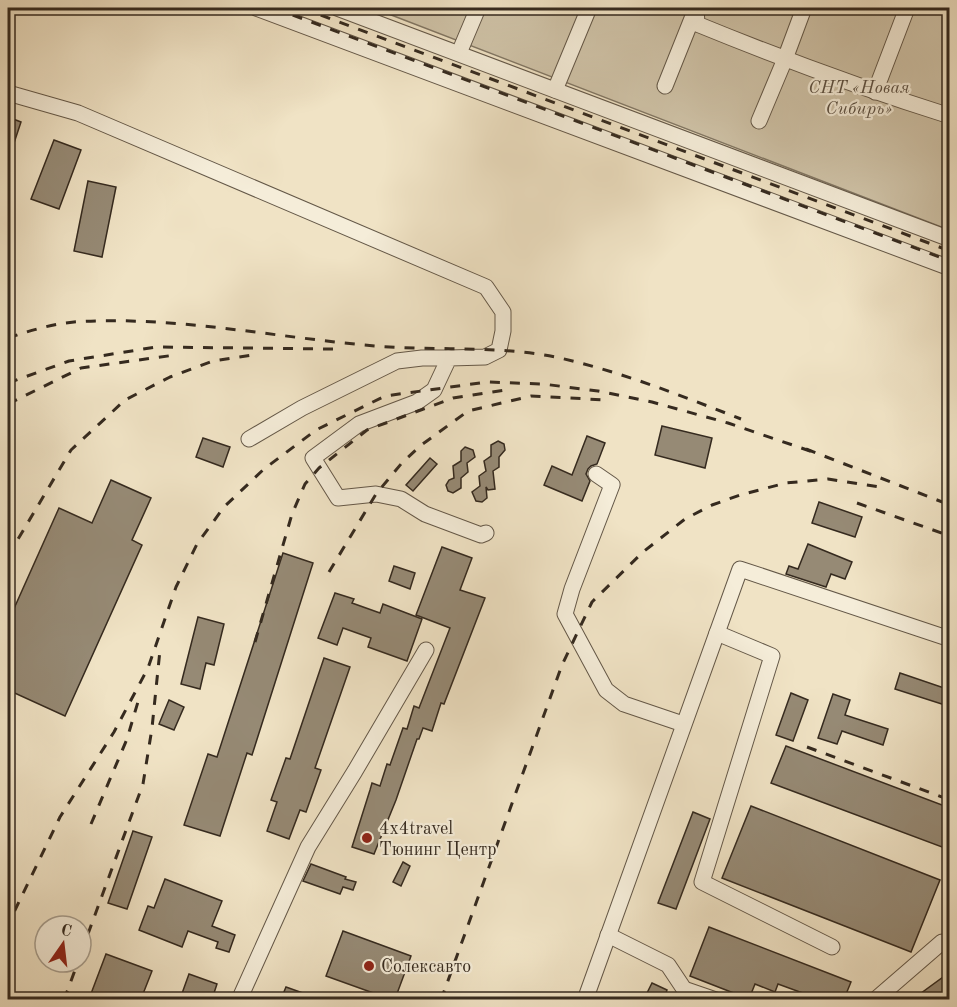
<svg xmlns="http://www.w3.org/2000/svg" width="957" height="1007" font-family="'Old Standard TT',serif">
	<rect width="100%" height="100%" fill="#f0e3c5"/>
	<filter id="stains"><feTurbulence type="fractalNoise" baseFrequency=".00333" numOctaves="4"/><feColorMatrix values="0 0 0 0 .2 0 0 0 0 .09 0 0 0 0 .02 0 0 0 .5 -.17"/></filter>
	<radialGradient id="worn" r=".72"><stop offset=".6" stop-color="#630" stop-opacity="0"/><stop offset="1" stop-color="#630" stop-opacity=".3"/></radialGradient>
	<path fill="#d0c4a9" stroke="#827764" stroke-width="1.5" d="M373,8H949V230Z"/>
	<g fill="#968a75" stroke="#352a1f" stroke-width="1.5">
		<path d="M8,117L21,122L9,158H8Z"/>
		<path d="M54,140L81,150L59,209L31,199Z"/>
		<path d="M88,181L116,187L102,257L74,251Z"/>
		<path d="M662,426L712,438L705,468L655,455Z"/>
		<path d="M587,436L605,443L597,464L591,466L588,469L586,474L590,481L582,501L544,485L552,466L572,475Z"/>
		<path d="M203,438L230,447L223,467L196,457Z"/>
		<path d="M498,441L504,444L505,450L499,457V467L493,471L495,489L488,490L486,487L487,498L482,502L476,501L472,492L480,486L479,476L486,471L484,461L491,456V445Z"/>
		<path d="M465,447L473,450L475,457L467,463L468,472L461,478V488L453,493L448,491L446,485L449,480L454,478L453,466L461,461V451Z"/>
		<path d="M430,458L437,464L413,491L406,485Z"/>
		<path d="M111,480L151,498L132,540L142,545L65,716L8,690V622L59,508L92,523Z"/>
		<path d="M819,502L862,517L855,537L812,523Z"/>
		<path d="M808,544L852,562L845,579L831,574L826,587L786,574L789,566L798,569Z"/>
		<path d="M442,547L472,558L460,590L485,598L444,704L441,703L432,731L423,728L419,739H417L396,800L374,854L352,847L370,790L372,783L380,786L387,764L390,765L403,728L407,729L414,706L419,708L450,628L416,615Z"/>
		<path d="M283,553L313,563L252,755L247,753L220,836L184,825L208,754L217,757Z"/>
		<path d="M394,566L415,573L410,589L389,581Z"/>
		<path d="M335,593L354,599L352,603L380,613L383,604L422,619L407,661L368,647L371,638L343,628L337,645L318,638Z"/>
		<path d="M198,617L224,624L214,665L206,663L200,689L181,684Z"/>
		<path d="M324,658L350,667L315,768L321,770L306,812L300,810L289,839L267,831L277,802L271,800L286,758L290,759Z"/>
		<path d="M900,673L950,690L948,706L895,689Z"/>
		<path d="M791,693L808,700L793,741L776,735Z"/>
		<path d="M833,694L850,700L845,715L888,729L883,745L842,731L837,744L818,738Z"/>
		<path d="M169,700L184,707L174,730L159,724Z"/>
		<path d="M786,746L950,808V850L771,783Z"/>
		<path d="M751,806L940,880L911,952L722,878Z"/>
		<path d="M693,812L710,819L676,909L658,903Z"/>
		<path d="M133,831L152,837L127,909L108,903Z"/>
		<path d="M403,862L410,866L401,886L393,882Z"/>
		<path d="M311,864L346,877L345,879L356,882L353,890L343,887L340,894L303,881Z"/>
		<path d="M165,879L222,901L212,926L235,935L229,952L216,948L218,942L188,931L182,947L139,930L148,906L154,908Z"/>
		<path d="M709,927L851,982L844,999H819L778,984L775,992L755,984L749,999L690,976Z"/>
		<path d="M343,931L411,956L395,999H390L326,976Z"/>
		<path d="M106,954L152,971L141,999H89Z"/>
		<path d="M950,972V999H913Z"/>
		<path d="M189,974L217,984L212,999H180Z"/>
		<path d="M652,983L667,990L666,993L680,999H644Z"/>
		<path d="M286,987L317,998V999H281Z"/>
	</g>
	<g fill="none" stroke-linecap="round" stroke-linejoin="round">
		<defs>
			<g id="minor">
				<path d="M256,8L950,268"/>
				<path d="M337,8L950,239"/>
				<path d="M696,8L697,24C780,58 864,89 950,116"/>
				<path d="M459,53L478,8"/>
				<path d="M665,86L695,11"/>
				<path d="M555,90L589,8"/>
				<path d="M875,92L907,8"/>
				<path d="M8,93L78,113L486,287L503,312V331L499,350L485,357L449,358L434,390L417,402L359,424L313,458L338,498L376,494L401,499L425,514L481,535L486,533"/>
				<path d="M759,121L785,59L804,8"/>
				<path d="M249,439L302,408L397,361L422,358H449"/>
				<path d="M596,474L612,485L572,589L565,614L606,690L624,704L683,724"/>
				<path d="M717,633L772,656L702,882L832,947"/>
				<path d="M608,935L668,965L684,989L716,1000"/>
				<path d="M239,1000L308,847L355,771L426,650"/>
				<path d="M585,1000L740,569L950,639"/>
				<path d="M875,1000L942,942"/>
			</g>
		</defs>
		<use href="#minor" stroke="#645848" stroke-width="17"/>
		<use href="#minor" stroke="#f5edd9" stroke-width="15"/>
		<g stroke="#352a1f" stroke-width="3" stroke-dasharray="10 10" stroke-linecap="butt">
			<path d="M274,8L950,261"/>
			<path d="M302,8L950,251"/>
			<path d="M8,338C29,331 51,324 74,322C171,315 278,338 376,346C437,351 500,345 560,358C622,372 682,396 741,419"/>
			<path d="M8,383L69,361L156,347L333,349"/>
			<path d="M8,404L81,368L175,355"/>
			<path d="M806,449L950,505"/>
			<path d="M857,503L950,536"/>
			<path d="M8,556L71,450L125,400L170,377L213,361L252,355"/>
			<path d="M329,572L376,494L401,464L420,446L468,411L531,396L607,400"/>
			<path d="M255,642L292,514L305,484L319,468L367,430L453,398L512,389"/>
			<path d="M807,747L950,800"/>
			<path d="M91,824L127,739L140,695"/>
			<path d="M8,930L15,910L60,817L114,732L148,668L176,587L197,544L224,507L264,469L316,430L385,396L487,382L543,384L598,391L652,402L728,423L813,452"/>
			<path d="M81,953L143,784L152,728L160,650"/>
			<path d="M64,1000L78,962"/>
			<path d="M441,1000L562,665L592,602L643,552L685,519L712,505L740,495L786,483L828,479L886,488"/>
		</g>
	</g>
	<g fill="#8f2418" stroke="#f5edd9" stroke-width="2">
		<circle cx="367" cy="838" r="6"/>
		<circle cx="369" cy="966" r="6"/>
	</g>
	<g text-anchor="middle" stroke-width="4.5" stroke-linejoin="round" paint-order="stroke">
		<g font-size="18" font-style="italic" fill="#5c5042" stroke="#f5edd9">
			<text x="859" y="93">СНТ «Новая<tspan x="859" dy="21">Сибирь»</tspan></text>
		</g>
		<g font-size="18" fill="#352a1f" stroke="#f5edd9" text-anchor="start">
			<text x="379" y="834">4x4travel<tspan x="379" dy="21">Тюнинг Центр</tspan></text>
			<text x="381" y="972">Солексавто</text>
		</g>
	</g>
	<rect width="957" height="1007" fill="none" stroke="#f0e3c5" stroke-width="30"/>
	<rect x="9" y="9" width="939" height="989" fill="none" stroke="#352a1f" stroke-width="3"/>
	<rect x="15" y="15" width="927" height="977" fill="none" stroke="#352a1f" stroke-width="1.5"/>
	<g transform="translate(63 944) rotate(14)"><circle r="28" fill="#f5edd9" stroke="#a89f8f" stroke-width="1.5"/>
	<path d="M0-4.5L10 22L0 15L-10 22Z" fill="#8f2418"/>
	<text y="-9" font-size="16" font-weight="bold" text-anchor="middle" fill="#352a1f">С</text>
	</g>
	<rect width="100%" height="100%" filter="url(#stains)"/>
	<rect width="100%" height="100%" fill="url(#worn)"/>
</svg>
